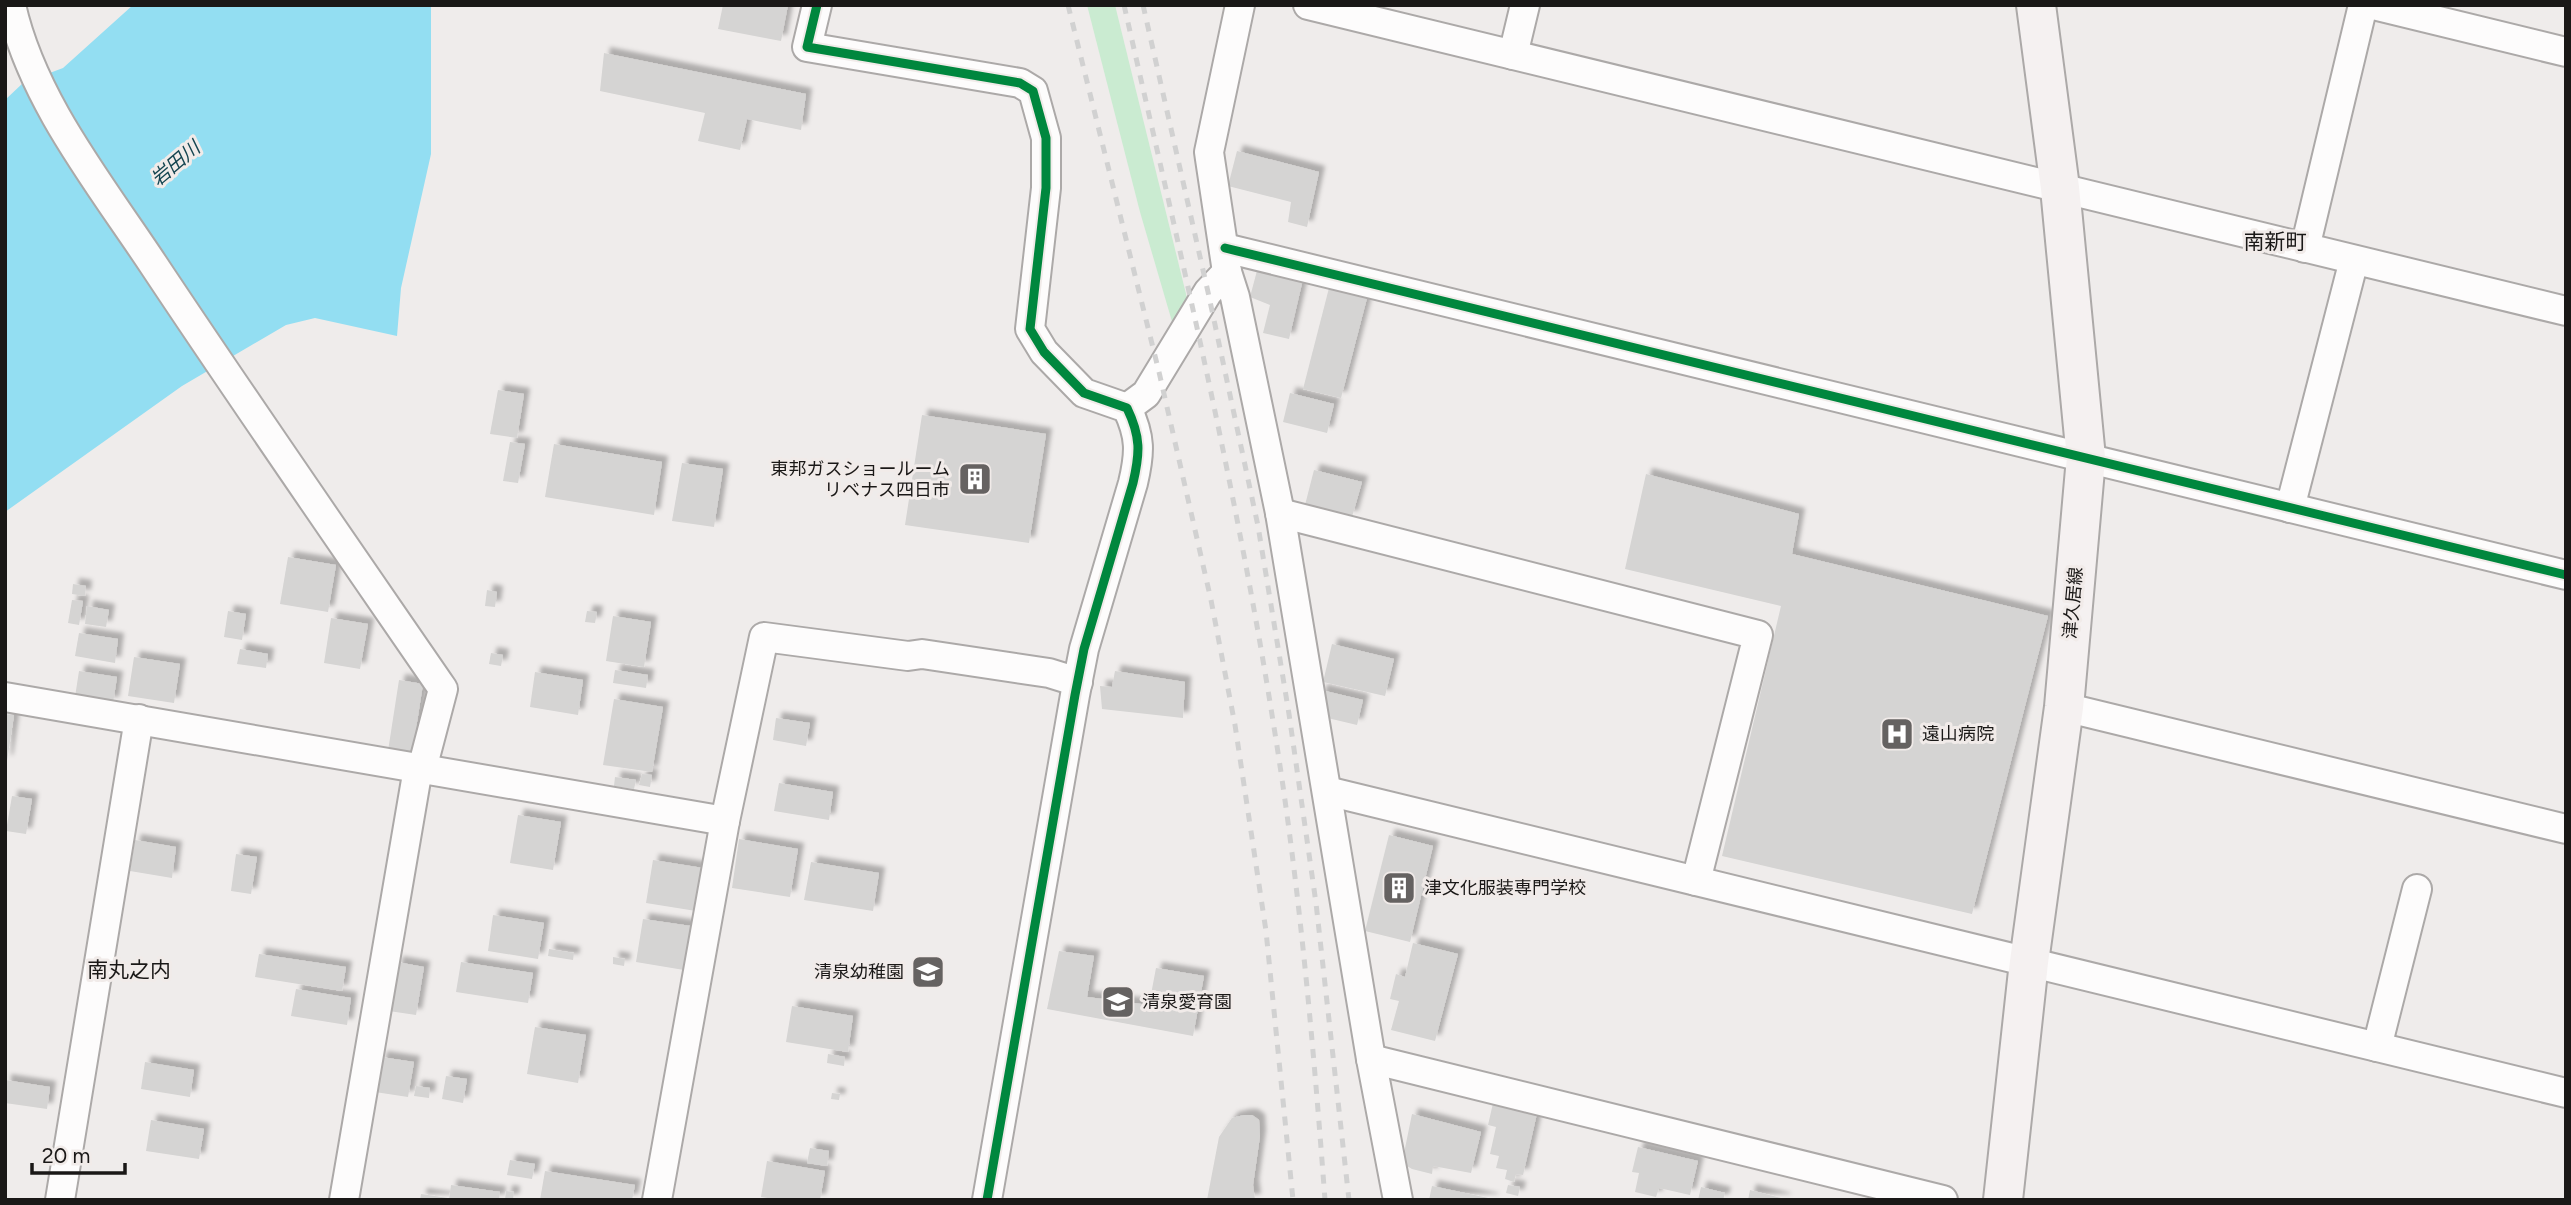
<svg xmlns="http://www.w3.org/2000/svg" width="2571" height="1205" font-family="Figtree,'Noto Sans JP',sans-serif">
	<defs>
		<filter id="shadow"><feDropShadow dx="6" dy="-6" stdDeviation="2" flood-color="#0004"/></filter>
	</defs>
	<rect width="100%" height="100%" fill="#efeceb"/>
	<path fill="#caebd1" d="M1087,5H1115L1188,302L1173,325L1140,212Z"/>
	<path fill="#93def2" d="M133,5H431V154L401,288L397,336L315,318L286,325L182,386L5,512V100L23,83L63,68Z"/>
	<g fill="#d5d4d3" filter="url(#shadow)">
		<path d="M723,5H788L781,41L718,29Z"/>
		<path d="M604,53L806,94L801,130L747,119L740,150L698,141L705,113L600,91Z"/>
		<path d="M1237,151L1319,172L1307,227L1288,222L1291,202L1228,186Z"/>
		<path d="M1258,267L1303,279L1289,339L1263,333L1270,305L1250,297Z"/>
		<path d="M1329,288L1367,298L1341,398L1303,389Z"/>
		<path d="M498,390L524,394L517,438L490,434Z"/>
		<path d="M1290,393L1334,404L1327,433L1283,422Z"/>
		<path d="M922,415L1046,434L1029,543L905,525Z"/>
		<path d="M510,442L525,444L518,483L503,481Z"/>
		<path d="M554,444L662,462L654,515L545,497Z"/>
		<path d="M682,463L723,469L714,527L672,521Z"/>
		<path d="M1314,470L1362,482L1352,517L1305,505Z"/>
		<path d="M1646,474L1799,514L1792,554L2048,616L1972,914L1722,856L1781,606L1625,569Z"/>
		<path d="M288,557L336,565L328,612L280,604Z"/>
		<path d="M73,584L86,586L85,596L72,594Z"/>
		<path d="M487,590L497,592L495,607L485,606Z"/>
		<path d="M72,600L83,601L79,625L68,623Z"/>
		<path d="M87,606L109,610L106,627L85,624Z"/>
		<path d="M228,611L246,614L242,640L224,637Z"/>
		<path d="M587,611L597,612L595,623L585,622Z"/>
		<path d="M613,616L651,622L644,667L606,661Z"/>
		<path d="M331,618L368,624L360,669L324,663Z"/>
		<path d="M79,633L118,639L115,663L75,656Z"/>
		<path d="M1332,644L1394,659L1385,696L1323,682Z"/>
		<path d="M240,649L268,654L266,668L237,664Z"/>
		<path d="M491,653L503,655L501,666L489,664Z"/>
		<path d="M134,657L180,664L174,703L128,696Z"/>
		<path d="M615,670L648,675L646,688L613,683Z"/>
		<path d="M79,671L117,677L113,703L75,697Z"/>
		<path d="M1115,671L1185,682L1183,718L1102,709L1100,686L1112,687Z"/>
		<path d="M535,672L583,680L578,715L530,707Z"/>
		<path d="M399,680L423,684L412,754L388,751Z"/>
		<path d="M1321,690L1363,700L1357,725L1315,715Z"/>
		<path d="M614,699L663,707L652,772L603,765Z"/>
		<path d="M5,714L14,715L7,761H5Z"/>
		<path d="M776,718L810,723L806,746L773,740Z"/>
		<path d="M642,774L652,775L650,787L639,785Z"/>
		<path d="M615,777L636,780L634,789L614,786Z"/>
		<path d="M779,783L833,792L829,820L774,811Z"/>
		<path d="M12,796L32,799L26,834L6,831Z"/>
		<path d="M518,815L561,822L553,870L510,863Z"/>
		<path d="M1389,835L1433,846L1410,942L1365,931Z"/>
		<path d="M739,839L798,849L790,897L732,888Z"/>
		<path d="M135,840L176,847L172,878L130,871Z"/>
		<path d="M236,854L257,857L251,894L231,891Z"/>
		<path d="M653,860L703,868L696,911L646,903Z"/>
		<path d="M811,862L879,873L873,911L804,900Z"/>
		<path d="M493,915L544,923L538,959L488,951Z"/>
		<path d="M643,919L691,926L684,970L636,962Z"/>
		<path d="M1413,943L1458,954L1435,1041L1391,1030L1399,1001L1390,999L1396,974L1405,977Z"/>
		<path d="M549,949L574,953L573,960L548,956Z"/>
		<path d="M1059,951L1094,956L1087,997L1149,1005L1156,968L1204,976L1193,1036L1047,1009Z"/>
		<path d="M259,954L346,967L342,991L255,977Z"/>
		<path d="M613,957L625,959L624,966L613,964Z"/>
		<path d="M397,962L424,967L416,1015L389,1011Z"/>
		<path d="M461,962L533,973L528,1003L456,992Z"/>
		<path d="M296,989L351,998L347,1025L291,1016Z"/>
		<path d="M792,1006L853,1016L848,1052L786,1042Z"/>
		<path d="M535,1027L586,1035L578,1083L527,1074Z"/>
		<path d="M828,1054L845,1057L844,1066L827,1063Z"/>
		<path d="M381,1057L414,1062L408,1097L375,1092Z"/>
		<path d="M145,1062L194,1070L190,1097L141,1089Z"/>
		<path d="M446,1076L467,1079L463,1103L442,1099Z"/>
		<path d="M5,1080L50,1087L47,1109L5,1103Z"/>
		<path d="M416,1086L430,1088L429,1098L414,1096Z"/>
		<path d="M832,1093L840,1094L839,1100L831,1099Z"/>
		<path d="M1494,1099L1538,1109L1523,1175L1516,1174L1514,1182L1505,1179L1507,1170L1496,1168L1499,1156L1490,1154L1496,1127L1488,1125Z"/>
		<path d="M1412,1114L1481,1132L1471,1173L1433,1166L1432,1174L1412,1169L1402,1163Z"/>
		<path d="M1244,1115H1252L1259,1120L1260,1136L1253,1185L1255,1200H1207L1219,1137L1232,1118Z"/>
		<path d="M151,1120L204,1129L199,1159L146,1151Z"/>
		<path d="M1638,1147L1698,1161L1690,1195L1659,1188L1656,1197L1635,1192L1639,1173L1632,1172Z"/>
		<path d="M810,1148L829,1151L827,1166L807,1163Z"/>
		<path d="M510,1160L535,1164L532,1179L507,1175Z"/>
		<path d="M767,1161L825,1171L820,1200H781L761,1197Z"/>
		<path d="M545,1171L635,1185L632,1200H540Z"/>
		<path d="M451,1185L500,1192L499,1200H449Z"/>
		<path d="M1508,1185L1520,1187L1518,1196L1506,1193Z"/>
		<path d="M1432,1186L1493,1199V1200H1429Z"/>
		<path d="M1701,1187L1725,1193L1723,1200H1698Z"/>
		<path d="M1750,1190L1785,1199V1200H1748Z"/>
		<path d="M506,1191L514,1192L513,1200H505Z"/>
		<path d="M421,1194L448,1198V1200H420Z"/>
	</g>
	<g fill="none" stroke-linecap="round" stroke-linejoin="round">
		<defs>
			<g id="street">
				<path d="M11,5C32,100 100,184 153,264C248,407 346,548 443,689L422,769L416,780L344,1200"/>
				<path d="M817,5L807,47L1020,83L1033,91L1046,138V188L1030,329L1044,352L1084,393L1127,408C1141,437 1140,453 1133,483L1084,649L1075,695L987,1200"/>
				<path d="M1240,5L1209,152L1210,159L1227,272L1235,297L1280,513L1371,1059L1398,1200"/>
				<path d="M1308,5L2566,311"/>
				<path d="M2373,5L2566,52"/>
				<path d="M1513,55L1525,5"/>
				<path d="M1225,248L2566,575"/>
				<path d="M2305,248L2363,5"/>
				<path d="M1127,408L1146,394L1208,292L1227,272"/>
				<path d="M2290,508L2354,260"/>
				<path d="M1280,513L1758,635L1696,881"/>
				<path d="M5,697L725,821"/>
				<path d="M2064,707L2566,829"/>
				<path d="M1327,791L2566,1093"/>
				<path d="M2377,1047L2417,889"/>
				<path d="M1371,1059L1943,1200"/>
				<path d="M60,1200L139,719"/>
				<path d="M657,1200L725,821L764,637L908,656L922,654L1049,673L1078,682"/>
			</g>
			<path id="secondary" d="M2003,1200L2029,962L2064,707L2086,458L2060,188L2036,5"/>
		</defs>
		<use href="#street" stroke="#aca9a8" stroke-width="32"/>
		<use href="#secondary" stroke="#aca9a8" stroke-width="42"/>
		<use href="#street" stroke="#fdfcfc" stroke-width="28"/>
		<use href="#secondary" stroke="#f5f1f1" stroke-width="38"/>
		<g stroke="#d1d1d1" stroke-width="5" stroke-dasharray="9 9" stroke-linecap="butt">
			<path d="M1068,5L1159,372L1211,600L1235,725L1266,931L1293,1200"/>
			<path d="M1124,5C1178,243 1235,481 1273,721C1299,880 1313,1040 1325,1200"/>
			<path d="M1143,5L1208,292L1258,526L1289,714L1316,903L1349,1200"/>
		</g>
		<defs>
			<g id="cycleway">
				<path d="M817,5L807,47L1020,83L1033,91L1046,138V188L1030,329L1044,352L1084,393L1127,408C1141,437 1140,453 1133,483L1084,649L1075,695L987,1200"/>
				<path d="M1225,248L2566,575"/>
			</g>
		</defs>
		<use href="#cycleway" stroke="#f1ebe9" stroke-width="13"/>
		<use href="#cycleway" stroke="#00873e" stroke-width="9"/>
	</g>
	<defs>
		<symbol id="building-square" viewBox="-11 -11 22 22"><rect x="-9" y="-9" width="18" height="18" rx="4" fill="#656261" stroke="#f1ebe9"/><path d="M-4-6H4V6H1V3H-1V6H-4ZM-2.5-4.3h1.7v1.8h-1.7ZM.8-4.3h1.7v1.8H.8ZM-2.5-1h1.7V.8h-1.7ZM.8-1h1.7V.8H.8Z" fill="#fff"/></symbol>
		<symbol id="hospital-square" viewBox="-11 -11 22 22"><rect x="-9" y="-9" width="18" height="18" rx="4" fill="#656261" stroke="#f1ebe9"/><path d="M-5-5h3v3.5h4V-5h3V5h-3V1.5h-4V5h-3Z" fill="#fff"/></symbol>
		<symbol id="school-square" viewBox="-11 -11 22 22"><rect x="-9" y="-9" width="18" height="18" rx="4" fill="#656261" stroke="#f1ebe9"/><path d="M0-5L7-2L0 1L-7-2ZM-4 1L0 2.5L4 1V4Q0 6-4 4Z" fill="#fff"/></symbol>
	</defs>
	<g fill-rule="evenodd">
		<use href="#building-square" x="956" y="460" width="38" height="38"/>
		<use href="#hospital-square" x="1878" y="715" width="38" height="38"/>
		<use href="#building-square" x="1380" y="869" width="38" height="38"/>
		<use href="#school-square" x="909" y="953" width="38" height="38"/>
		<use href="#school-square" x="1099" y="983" width="38" height="38"/>
	</g>
	<g text-anchor="middle" stroke-width="6" stroke-linejoin="round" paint-order="stroke">
		<g font-size="18" fill="#1a1817" stroke="#f1ebe9" text-anchor="start">
			<text x="950" y="475" text-anchor="end">東邦ガスショールーム<tspan x="950" dy="21">リベナス四日市</tspan></text>
			<text x="1922" y="740">遠山病院</text>
			<text x="1424" y="894">津文化服装専門学校</text>
			<text x="904" y="978" text-anchor="end">清泉幼稚園</text>
			<text x="1142" y="1008">清泉愛育園</text>
		</g>
		<g font-size="18" fill="#1a1817" stroke="#f1ebe9">
			<text transform="translate(2073 603) rotate(-85)" y="6">津久居線</text>
		</g>
		<g font-size="19" font-style="italic" fill="#134450" stroke="#f1ebe9">
			<text transform="translate(175 163) rotate(-40)" y="7">岩田川</text>
		</g>
		<g font-size="21" fill="#1a1817" stroke="#f1ebe9">
			<text x="2275" y="249">南新町</text>
			<text x="129" y="977">南丸之内</text>
		</g>
	</g>
	<rect width="2571" height="1205" fill="none" stroke="#1a1817" stroke-width="14"/>
	<path d="M32 1163v10h93v-10" fill="none" stroke="#1a1817" stroke-width="3.5"/>
	<text x="42" y="1163" font-size="21" fill="#1a1817" stroke="#f1ebe9" stroke-width="5" paint-order="stroke">20 m</text>
</svg>
